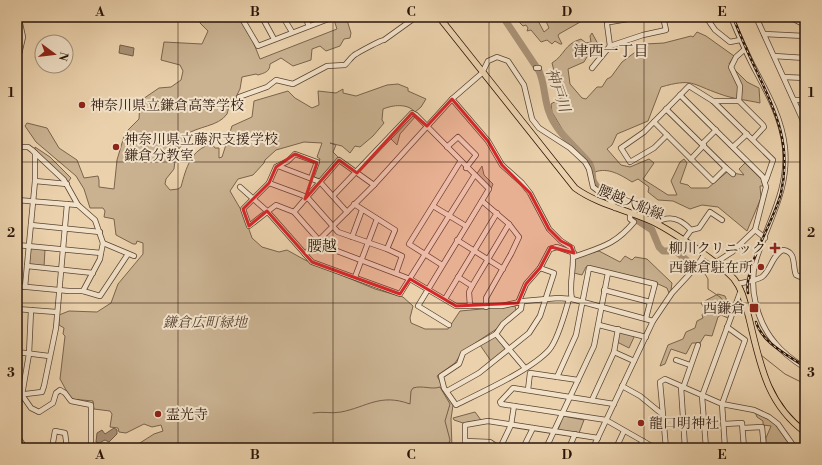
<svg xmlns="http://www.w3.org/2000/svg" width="822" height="465" font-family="'Libre Bodoni','Noto Serif JP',serif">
	<rect width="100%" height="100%" fill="#ebd2ad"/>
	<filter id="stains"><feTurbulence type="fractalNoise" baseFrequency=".005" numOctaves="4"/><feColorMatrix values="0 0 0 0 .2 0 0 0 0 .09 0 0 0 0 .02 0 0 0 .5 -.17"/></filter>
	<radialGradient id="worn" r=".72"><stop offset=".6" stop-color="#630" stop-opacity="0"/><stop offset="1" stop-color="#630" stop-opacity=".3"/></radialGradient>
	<g fill="#cab291" stroke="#7a634c">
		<path d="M199,17H239L252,39L260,59L337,29L333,17H346L351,33L350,38L344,39L340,46L326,51L320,46L312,49L311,60L293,66L281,58L270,64C270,72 264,73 258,75L256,74L242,77L240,89L237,95L238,100L237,102H230C229,105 228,111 227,114C218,127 197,126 186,135L184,143L176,152L174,169L166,179L165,184L170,190L178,189L181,187C186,168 191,149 212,144L215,148H219V158L222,157L232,126L252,117L254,101L288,91L295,98L312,108L319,105L318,91L336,93L343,89V93L356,96L387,85L398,84L408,88V91L426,99L421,107L415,112C407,103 393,105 383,109L382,120L384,123L373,136L360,147L355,146L350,153L342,146L330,143L336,145L333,152L339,158L320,179L313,177L320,159L317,157L322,143L304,142L276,150L265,160L264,163L253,175L238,179L230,191L244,215L252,238L262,247L279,252L287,250L305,260L375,289L403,297L413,306L410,318L411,323L425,329H448L460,311L515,306L517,314L505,319L498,328L463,351L455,363L437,376L453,405L451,419L452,448H132L154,434L163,431L161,425L152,427L144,424L126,433L119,432L118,428L110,427L112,414L110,411L94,409L93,401L71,399L60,379L65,336L63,334L64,328L59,325V315L69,311L97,312L111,303L118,284L143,254V243L137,241L136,244H133L116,235L114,219L104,217L105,211L103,208H90L84,189L76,176L36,142L25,126L27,123L47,128L59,148L77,160L84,178L98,176L99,180V187L114,189L117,160L125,133L139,119L140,101L159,88L171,87L181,80L183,71L180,65L161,60L164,42L202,44L208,31L200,23Z"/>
		<path d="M511,17H536L544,32L549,28L545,19L542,20L543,17H589L559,34L558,36L562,44H560L555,41L552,44L547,40L541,42L531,30L527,31L528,28L526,25L523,26L515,18Z"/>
		<path d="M697,32L706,36L734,56L729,64L747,82L759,88L760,103C747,100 733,99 720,94C691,84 693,78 661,87L648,121L617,134L612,145L607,149L621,165L630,167L649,159L654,163L643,179L668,195H677L671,181L680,162L684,159L687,163L680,183L688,185L691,188H708L727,172L744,175L739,169L745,163L761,178L763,186H760L761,198L747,231L718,207L702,205L690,209L673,201L658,200L648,192L649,187L638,179L632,182C621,175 608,167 595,172L588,160L568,139L552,112L551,104L561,98L552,63C565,55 564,44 581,39L586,43L591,42L590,36L592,33L598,44L595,49L591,50L584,62L568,69L570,84L582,98L586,99L597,87H602L607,79L611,77L622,62L646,44L664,43L691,36L693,37Z"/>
		<path d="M413,115L415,117L400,134L397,145L391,139Z"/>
		<path d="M35,147L50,157L71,178L68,182L35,150Z"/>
		<path d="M482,166L484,175L493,184L491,189L476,175Z"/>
		<path d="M31,248L45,249L44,267L30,265L28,264Z"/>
		<path d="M599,251L620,262L625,256L632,260L635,257L647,259L672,283L671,290L669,293L667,288L656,283L586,267L582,275L574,273L571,263L575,256Z"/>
		<path d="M718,294L725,296L731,310L728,318L721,315L718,317L712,336L705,335L700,343H692L686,354L671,349L665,364L660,366L668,345L683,339L686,332L695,328L697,321L703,318L702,315L705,310L701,303Z"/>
		<path d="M619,332L635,335L629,348L617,342Z"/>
		<path d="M495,336L506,350L491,361L480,345Z"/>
		<path d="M475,412L481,420L463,423L454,420L453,418Z"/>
		<path d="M755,412L775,423L792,448H765L766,438L771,426L763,425V421L757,417Z"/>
		<path d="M563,416L584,420L579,433L558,430Z"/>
	</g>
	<g fill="#a99175" stroke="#765f49">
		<path d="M120,45L134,48L133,56L119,53Z"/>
		<path d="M114,428L117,430V434L109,442L105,440L99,443L96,442L97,433L102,430L105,434Z"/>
	</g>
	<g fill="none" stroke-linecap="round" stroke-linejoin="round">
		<g stroke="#765f49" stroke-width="1">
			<path d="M705,274L708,279V289L720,297L725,303"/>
			<path d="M761,355L785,374L805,384"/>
			<path d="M313,413C323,411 331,414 341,412C367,407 380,393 410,404L411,391L413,388C423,385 431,390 440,387L450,404L445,421L450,440L447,448"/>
		</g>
		<g stroke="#a99175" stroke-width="7">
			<path d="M503,17L539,71C545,84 544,99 549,112C556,133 576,146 589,163C593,168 592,174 593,180C597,191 611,198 620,205"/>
			<path d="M634,218L652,230L659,247L663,251H676L692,265"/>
		</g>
		<defs>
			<g id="minor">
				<path d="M167,17H169"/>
				<path d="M241,17L258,46L331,18"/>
				<path d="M262,17L274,39"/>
				<path d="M283,17L292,32"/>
				<path d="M305,17L309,26"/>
				<path d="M608,17L610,22L639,17"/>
				<path d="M706,17L715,30L730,42L740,40"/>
				<path d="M731,17C738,34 745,50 753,66C767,92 782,118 785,148C789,191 768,221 756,260C748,287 757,322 775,343C783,353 794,361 805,368"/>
				<path d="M756,17L805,125"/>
				<path d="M790,17L805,25"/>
				<path d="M607,24L610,46"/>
				<path d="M764,34L805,36"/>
				<path d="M774,56L805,58"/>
				<path d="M17,63L23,37L19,19"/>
				<path d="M536,68H539"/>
				<path d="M592,68L610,46L643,35L666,30L663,17"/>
				<path d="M784,77L805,78"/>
				<path d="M680,95L763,177L766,187L755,230L765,238"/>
				<path d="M239,97L267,87L276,80L293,84L327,66L345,65C349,61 352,56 356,54C361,51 381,40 384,40L416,17"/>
				<path d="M452,99L488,141L502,165L522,183L530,193L549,229L561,241L572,248C576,264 568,283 572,299"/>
				<path d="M794,100H805"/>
				<path d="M713,101H739L763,125L764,127L753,139"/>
				<path d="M739,101L740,86L731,67L736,57L745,49"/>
				<path d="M654,122L713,181L726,168L666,109"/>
				<path d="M667,135L654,148L630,162L621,148L644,132L689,86L713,101L773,160L766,180"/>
				<path d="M702,144L716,130"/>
				<path d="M17,147H28L32,150L64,180L78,205L95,220L103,243L101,253L100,259L83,291H69L17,286"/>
				<path d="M447,147L458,137L476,155L466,168"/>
				<path d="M733,147L747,134"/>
				<path d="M691,159L704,145"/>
				<path d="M278,166L320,182L347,212"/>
				<path d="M726,168L733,174"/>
				<path d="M311,178L317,162L295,154L288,161L276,167L269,183L243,209L249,226L276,205L294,212L324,246L410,279L456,306H502L524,301L558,298L572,299L653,321"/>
				<path d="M35,181L67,184"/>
				<path d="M269,183L307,197L338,232L387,249"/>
				<path d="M240,187L267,211L312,262L400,294L474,176"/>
				<path d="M333,196L412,113L416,115L489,189L418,306L449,325"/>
				<path d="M17,200L78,205"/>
				<path d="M482,201L509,224L519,237L511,254L486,298V307"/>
				<path d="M354,204L395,230L387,249L402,256L396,273"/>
				<path d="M433,206L466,226"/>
				<path d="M294,212L339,160L374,185"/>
				<path d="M656,223C670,214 681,219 691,230L683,241"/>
				<path d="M31,225L100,232"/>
				<path d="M691,230L699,228L710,212L722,220"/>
				<path d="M352,237L362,210"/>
				<path d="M457,240L503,269"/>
				<path d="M103,243L134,256"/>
				<path d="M17,245L101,253"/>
				<path d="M305,254L374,185L452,99L482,73L488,61L497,57L508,61L524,85L532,119L539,128L570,148L585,162L589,169L593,187L610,200L615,208"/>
				<path d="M574,257C601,247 615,245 634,222L630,219V213"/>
				<path d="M715,263L732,252L755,230"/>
				<path d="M442,265L409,244L460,162"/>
				<path d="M27,266L93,273"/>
				<path d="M355,277L377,219"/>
				<path d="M458,277L472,286L509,224"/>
				<path d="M737,284C745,282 755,281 762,277C771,270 772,255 783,250C797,252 792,265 796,275L805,279"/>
				<path d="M25,287L35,181V153"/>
				<path d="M604,290L650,302"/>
				<path d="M83,291L100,296L128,254"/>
				<path d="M445,299L497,213"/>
				<path d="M518,303L526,284L540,268L550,249L557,247L574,253"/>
				<path d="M470,306L469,292L472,286"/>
				<path d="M17,309L56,312"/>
				<path d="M31,310L29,354L22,395L31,408L39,412L53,403L56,393L60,390L65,393L71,401L91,405V448"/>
				<path d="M599,325L646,337"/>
				<path d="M496,334L503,324L521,309L522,302"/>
				<path d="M17,352L49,356"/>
				<path d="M614,352L634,361"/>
				<path d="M676,360L690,365"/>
				<path d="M525,368L496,334L468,350L463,353L459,364L441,376L444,388L456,405C482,392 531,370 549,350C558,340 565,313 569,299"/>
				<path d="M557,377L576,335L589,268L655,284L646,318"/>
				<path d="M622,386L640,396L662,414"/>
				<path d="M681,387L685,448"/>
				<path d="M683,388L698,345"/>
				<path d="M528,390L530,373L578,380"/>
				<path d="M447,391L479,373L529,333L540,316L554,273L540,268"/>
				<path d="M17,395L42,392L44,386L56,328L67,204"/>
				<path d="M592,400L614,352L618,329"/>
				<path d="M614,404L513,388L500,402L501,404L606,420L655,448"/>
				<path d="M724,424L742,423L744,448"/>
				<path d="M743,428L762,427L764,448"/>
				<path d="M17,436L25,448"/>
				<path d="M465,441L490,442L499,448"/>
				<path d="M52,448L55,431L65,433L67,448"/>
				<path d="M465,448V425L488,421L598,438"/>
				<path d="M500,448L511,425L514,406"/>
				<path d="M523,448L533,428"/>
				<path d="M546,448L594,346L608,273"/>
				<path d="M569,448L575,434"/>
				<path d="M593,448L653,321L672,293L697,266L704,255"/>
				<path d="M616,448L624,431"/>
				<path d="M639,448L643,441"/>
				<path d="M666,448L660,382L665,379L722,404L754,410L769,417L778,424L795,448"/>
				<path d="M706,448L702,396L741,290"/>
				<path d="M725,448L722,404L745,340L727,327"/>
			</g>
			<path id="major" d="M439,17L575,188C597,204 624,209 649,220C668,228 721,264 734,279C743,290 745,304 749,318C760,363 766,403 805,432"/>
		</defs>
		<use href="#minor" stroke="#5a4431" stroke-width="6"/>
		<use href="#major" stroke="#291408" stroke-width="7"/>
		<use href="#minor" stroke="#f2e2ca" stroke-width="4.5"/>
		<use href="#major" stroke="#ebd2ad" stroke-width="5.5"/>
		<defs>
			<g id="rail">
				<path d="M733,17C740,35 748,53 756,70C776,112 792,145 781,193C775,219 743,269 748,293"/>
				<path d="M756,322C762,343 788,355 805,367"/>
			</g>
		</defs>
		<use href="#rail" stroke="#291408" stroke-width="2.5"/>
		<use href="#rail" stroke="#f2e2ca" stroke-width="1" stroke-dasharray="3" stroke-linecap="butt"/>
	</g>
	<path fill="#d62828" fill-opacity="0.2" stroke="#d62828" stroke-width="3" stroke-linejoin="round" d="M452,99L488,141L502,165L530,193L549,229L561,241L571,246L574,253L551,247L540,268L526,284L518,303L456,306L410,279L400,294L312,262L267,211L249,226L243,209L269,183L276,167L295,154L317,163L305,199L339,160L357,173L412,113L427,126Z"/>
	<path fill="none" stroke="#291408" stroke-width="1" stroke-opacity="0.55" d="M178,17V448M333,17V448M489,17V448M644,17V448M17,162H805M17,303H805"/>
	<g fill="#8f2418" stroke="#f2e2ca" stroke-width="1.5">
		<circle cx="82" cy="105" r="4"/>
		<circle cx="116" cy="147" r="4"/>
		<path d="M773 242h4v4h4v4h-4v4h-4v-4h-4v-4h4z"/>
		<circle cx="761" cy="267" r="4"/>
		<rect x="749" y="303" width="10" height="10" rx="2"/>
		<circle cx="158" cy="414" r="4"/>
		<circle cx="641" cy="423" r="4"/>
	</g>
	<g text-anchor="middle" stroke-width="4" stroke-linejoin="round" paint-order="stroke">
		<g font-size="14" fill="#291408" stroke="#f2e2ca" text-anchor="start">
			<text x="90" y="110">神奈川県立鎌倉高等学校</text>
			<text x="124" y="144">神奈川県立藤沢支援学校<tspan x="124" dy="16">鎌倉分教室</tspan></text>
			<text x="766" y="253" text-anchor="end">柳川クリニック</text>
			<text x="753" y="272" text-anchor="end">西鎌倉駐在所</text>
			<text x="745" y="313" text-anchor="end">西鎌倉</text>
			<text x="166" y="419">霊光寺</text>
			<text x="649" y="428">龍口明神社</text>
		</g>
		<g font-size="14" fill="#291408" stroke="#f2e2ca">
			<text transform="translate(631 202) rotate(22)" y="5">腰越大船線</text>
		</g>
		<g font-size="14" font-style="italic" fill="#594331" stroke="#f2e2ca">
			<text x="205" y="327">鎌倉広町緑地</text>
		</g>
		<g font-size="15" fill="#291408" stroke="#f2e2ca">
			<text x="611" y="56">津西一丁目</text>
			<text x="322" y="251">腰越</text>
		</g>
		<g font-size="15" font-style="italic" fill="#5c4634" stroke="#f2e2ca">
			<text transform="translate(558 90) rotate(71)" y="5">神戸川</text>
		</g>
	</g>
	<rect width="822" height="465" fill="none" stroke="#ebd2ad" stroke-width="44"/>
	<g transform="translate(54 54) rotate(105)"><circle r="19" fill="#f2e2ca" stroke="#a2907c"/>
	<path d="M0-3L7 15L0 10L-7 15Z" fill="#8f2418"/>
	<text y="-6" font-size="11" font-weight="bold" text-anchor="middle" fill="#291408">N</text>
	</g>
	<rect x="22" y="22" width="778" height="421" fill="none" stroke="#291408" stroke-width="1.5"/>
	<g font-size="13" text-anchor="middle" font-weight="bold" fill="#291408">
		<text x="100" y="16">A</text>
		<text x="255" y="16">B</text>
		<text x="411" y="16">C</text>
		<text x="567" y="16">D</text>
		<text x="722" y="16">E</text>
		<text x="11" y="97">1</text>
		<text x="811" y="97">1</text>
		<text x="11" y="237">2</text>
		<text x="811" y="237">2</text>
		<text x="11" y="377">3</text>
		<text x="811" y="377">3</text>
		<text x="100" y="459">A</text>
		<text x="255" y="459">B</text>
		<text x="411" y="459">C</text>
		<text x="567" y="459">D</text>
		<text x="722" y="459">E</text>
	</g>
	<rect width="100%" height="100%" filter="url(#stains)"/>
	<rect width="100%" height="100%" fill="url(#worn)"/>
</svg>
